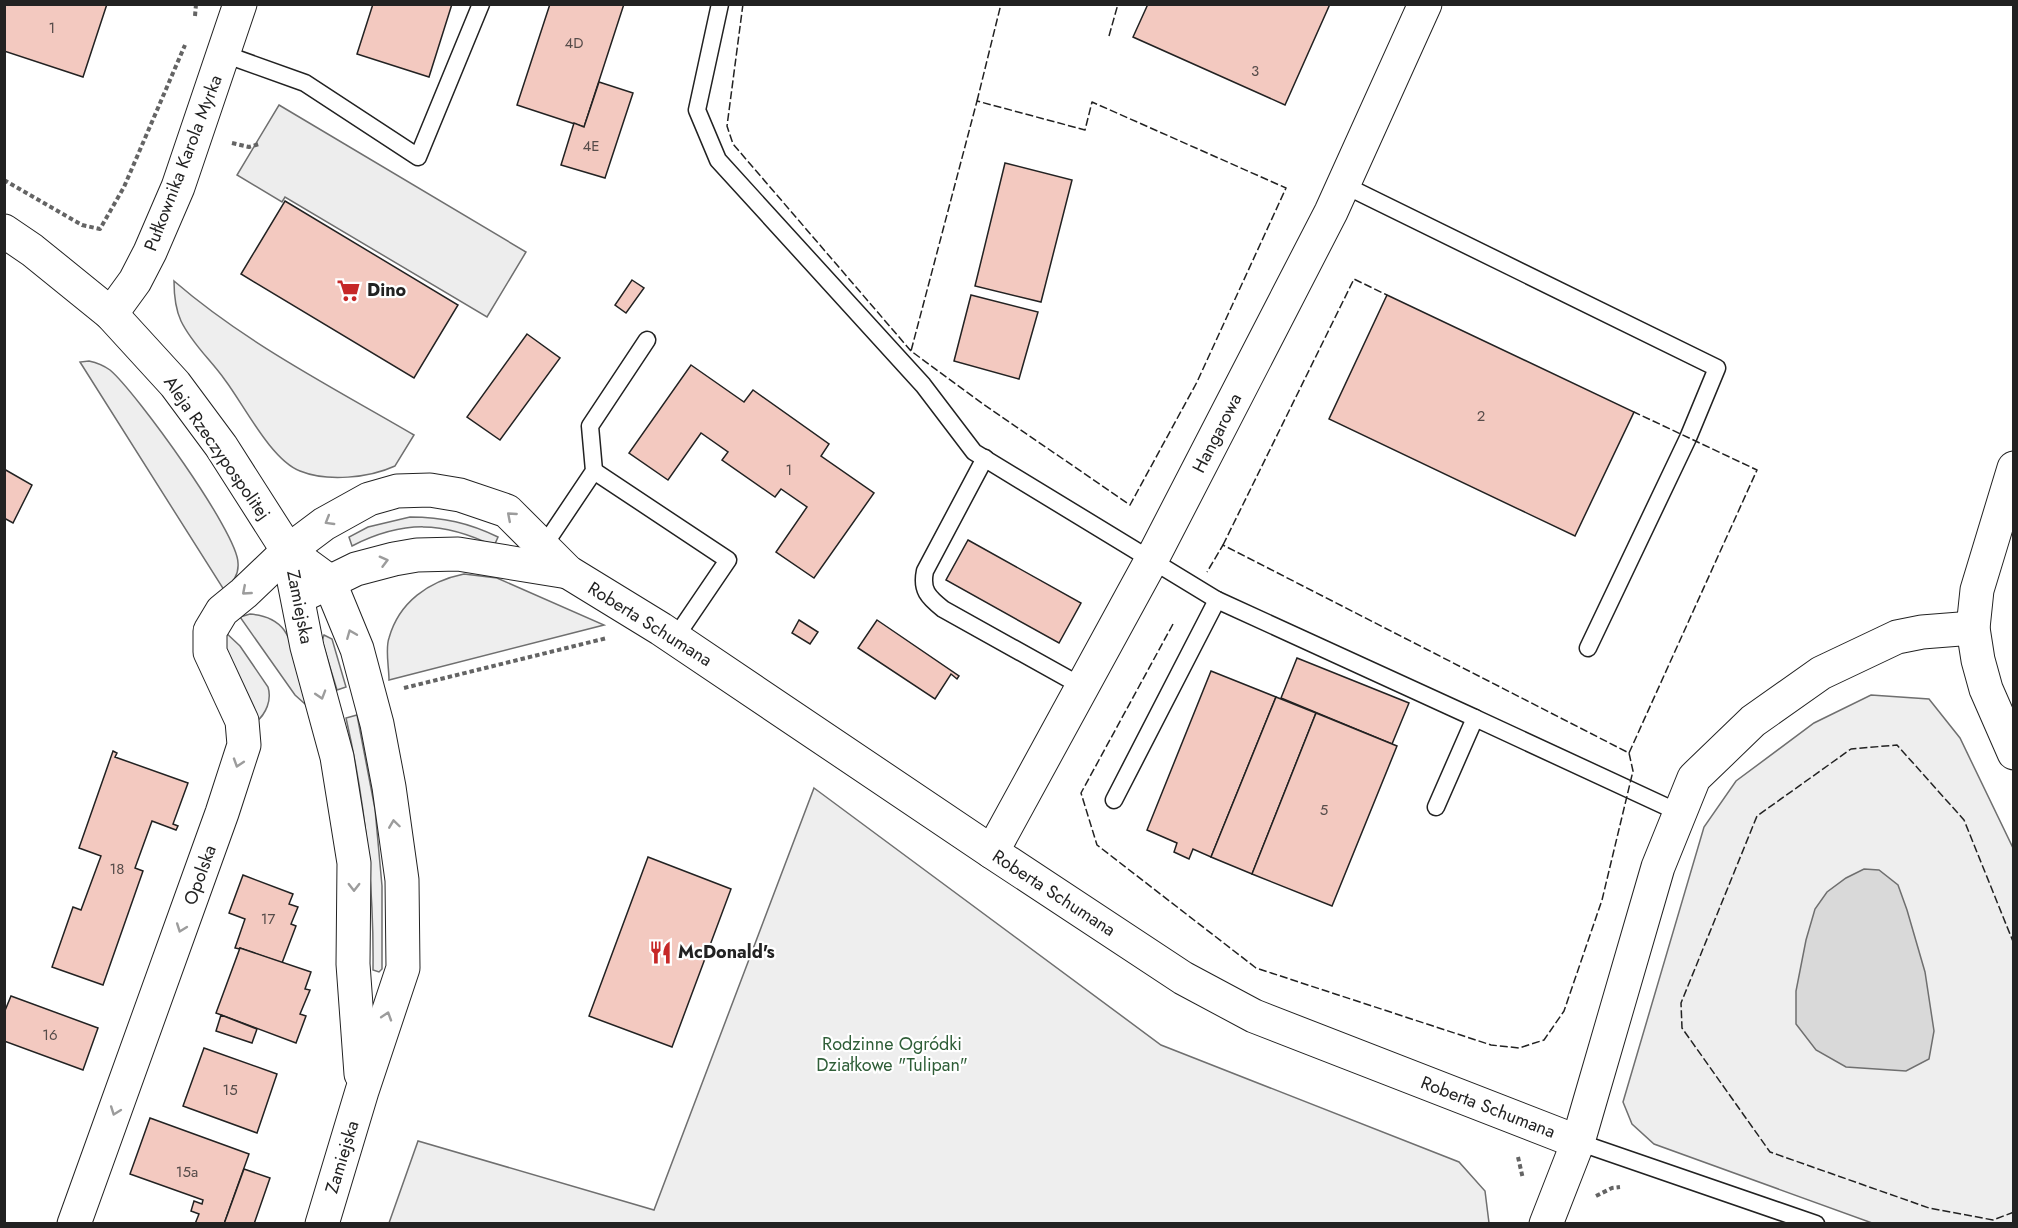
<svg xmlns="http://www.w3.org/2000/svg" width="2018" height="1228" font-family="Jost,sans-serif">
	<rect width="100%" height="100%" fill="#fff"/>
	<g fill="#eee" stroke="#6f6f6f" stroke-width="1.5">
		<path d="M174,281C247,344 332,387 414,435L395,466C369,478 327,482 300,471C271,460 244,405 225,380C211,360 192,344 181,321C175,308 174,296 174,281Z"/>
		<path d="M89,361C98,363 103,365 110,370C136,392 238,533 238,563C239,574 233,583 224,590L80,362Z"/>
		<path d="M410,517C443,517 469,523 498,537L494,546C443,521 403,520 352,546L349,537L368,527Z"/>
		<path d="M464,574L497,578L604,625L389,680C389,667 385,649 389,638C399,602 429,581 464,574Z"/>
		<path d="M250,614C263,615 276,619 284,630C295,645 305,684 311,703L305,704L295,695L240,617Z"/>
		<path d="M224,631L240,646L268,687C272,700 266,714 256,722L221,641Z"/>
		<path d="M324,635L332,639L346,687L337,690L322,641Z"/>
		<path d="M1871,695L1929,699L1960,738L2013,848V1223H1872L1654,1144L1632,1124L1623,1102L1704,827L1736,781L1814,723Z"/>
		<path d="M357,715L375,809L382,886V969L379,972L373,970C374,885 365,801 346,718Z"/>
		<path d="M814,788L1161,1045L1459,1162L1485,1191L1489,1223H389L418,1141L654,1210Z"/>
	</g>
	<path fill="#ededed" stroke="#6f6f6f" stroke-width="1.5" d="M279,105L526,252L487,317L285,197L282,202L237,175Z"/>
	<path fill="#d9d9d9" stroke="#6f6f6f" stroke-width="1.5" d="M1864,869L1879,870L1898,885L1907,910L1925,972L1934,1031L1929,1059L1906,1071L1846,1067L1816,1050L1796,1024V991L1806,940L1815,909L1827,892L1846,878Z"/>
	<g fill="#f3c9c0" stroke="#222" stroke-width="1.5">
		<path d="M4,4H107L83,77L4,51Z"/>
		<path d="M373,4H452L429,77L357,54Z"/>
		<path d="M550,4H624L584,127L517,105Z"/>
		<path d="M1148,4H1330L1285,105L1133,37Z"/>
		<path d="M599,82L633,93L605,178L561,165L574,123L584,127Z"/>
		<path d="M1005,163L1072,180L1041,302L975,286Z"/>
		<path d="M285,201L458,305L414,378L241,274Z"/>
		<path d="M632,280L644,288L626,313L615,305Z"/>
		<path d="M971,295L1038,312L1019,379L954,361Z"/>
		<path d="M1387,295L1634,412L1575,536L1329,419Z"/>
		<path d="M527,334L560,358L500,440L467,417Z"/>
		<path d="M691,365L744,402L753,390L829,444L821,456L874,493L814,578L776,552L807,507L781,489L775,497L722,460L728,452L701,433L668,480L629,453Z"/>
		<path d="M4,469L32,485L13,523L4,518Z"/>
		<path d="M968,540L1081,603L1059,643L946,580Z"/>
		<path d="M799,620L818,632L810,644L792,633Z"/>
		<path d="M877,620L959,676L957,679L951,674L935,699L858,648Z"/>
		<path d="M1297,658L1409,703L1392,744L1281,698Z"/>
		<path d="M1211,671L1276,697L1211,857L1193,849L1189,859L1174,852L1177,843L1147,830Z"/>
		<path d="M1276,697L1316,713L1252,874L1211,857Z"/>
		<path d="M1316,713L1397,746L1332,906L1252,874Z"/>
		<path d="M113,751L117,753L115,757L188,783L173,824L178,826L176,830L152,821L135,868L143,871L103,985L52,967L73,907L81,910L101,856L79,848Z"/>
		<path d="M648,857L731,889L672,1047L589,1016Z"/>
		<path d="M243,875L293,894L289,904L298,907L291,924L296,926L282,963L240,948V949L235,948L245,919L229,913Z"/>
		<path d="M240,948L311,972L305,989L310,990L300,1014L306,1016L296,1043L216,1013Z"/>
		<path d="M11,996L98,1028L83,1070L4,1041V1013Z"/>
		<path d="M221,1015L257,1029L252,1043L216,1031Z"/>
		<path d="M204,1048L277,1074L257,1133L183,1106Z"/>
		<path d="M150,1118L249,1154L224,1224H195L199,1214L191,1211L194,1201L202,1204L203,1200L130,1174Z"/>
		<path d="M244,1169L270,1178L254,1224H224Z"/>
	</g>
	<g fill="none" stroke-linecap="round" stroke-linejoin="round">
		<defs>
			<g id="service">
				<path d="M720,4L697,110L718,160L923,385L974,452L1217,600L1475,718L1436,807"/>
				<path d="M224,54L305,83L418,157L481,4"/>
				<path d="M1344,185L1717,368L1688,438L1588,648"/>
				<path d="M985,458L925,571C921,590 928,597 943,609L1083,687"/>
				<path d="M594,471L728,560L675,638"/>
				<path d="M543,547L594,471L590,426L647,340"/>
				<path d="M1475,718L1680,813"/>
				<path d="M1114,800L1217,600"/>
				<path d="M1578,1142L1816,1224"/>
			</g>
			<g id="minor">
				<path d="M111,314L135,281L150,252L178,187L240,4"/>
				<path d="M2014,468L1977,590L1973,628L1978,660L1986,689L2014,753"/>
				<path d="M305,594L356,569L394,559L417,555L458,554L568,572"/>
				<path d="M992,852L1151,561L1331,212L1425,4"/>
				<path d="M74,1224L222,813L244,745L242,721L210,652V631L222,611L244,593L288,551L324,524L369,499L397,491L430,490L460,495L507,511L568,572L661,629L992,852L1183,978L1254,1016L1578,1142"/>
				<path d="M1546,1224L1578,1142L1658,867L1694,778L1753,721L1821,673L1897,637L1922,632L1973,628"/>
			</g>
			<g id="tertiary">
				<path d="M4,231L32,250L111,314L175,384L221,446L288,551L329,581L357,649L377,724L389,787L402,880L403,968L362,1091L322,1224"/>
				<path d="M288,551L307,647L337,757L354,863L353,964L361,1074"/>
			</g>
		</defs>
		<use href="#service" stroke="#222" stroke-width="19"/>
		<use href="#minor" stroke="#222" stroke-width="35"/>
		<use href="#tertiary" stroke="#222" stroke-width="35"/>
		<g stroke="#646464" stroke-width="4" stroke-dasharray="4.5 3" stroke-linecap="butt">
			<path d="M195,16L196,4"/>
			<path d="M232,143L249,147L259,144"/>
			<path d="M4,180L82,225L100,229L124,187L185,45"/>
			<path d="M404,688L607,638"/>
			<path d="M1518,1157L1523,1179"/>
			<path d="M1596,1196L1612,1188L1620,1187"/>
		</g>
		<use href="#service" stroke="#fff" stroke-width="16"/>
		<use href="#minor" stroke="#fff" stroke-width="33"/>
		<use href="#tertiary" stroke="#fff" stroke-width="33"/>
		<g stroke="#222" stroke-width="1.5" stroke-dasharray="8 3" stroke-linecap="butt">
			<path d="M743,4L727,126L733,144L911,351L983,404L1130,505L1197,382L1286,188L1092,102L1085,130L977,101L911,351"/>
			<path d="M1109,36L1118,4"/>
			<path d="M977,101L1001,4"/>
			<path d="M1223,545L1354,279L1387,295"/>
			<path d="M1173,624L1081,793L1097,845L1256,968L1491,1045L1519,1048L1544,1040L1564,1011L1602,900L1633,771L1629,753L1223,545L1207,572"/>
			<path d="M1629,753L1757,470L1634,412"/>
			<path d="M2014,944L1964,820L1897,745L1851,749L1757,816L1681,1003L1682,1028L1770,1152L1929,1208L1993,1220L2014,1212"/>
		</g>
	</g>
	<defs><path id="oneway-chevron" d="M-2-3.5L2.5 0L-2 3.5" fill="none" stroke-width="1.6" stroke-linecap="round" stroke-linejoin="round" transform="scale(1.5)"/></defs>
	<g stroke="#9c9c9c">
		<use href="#oneway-chevron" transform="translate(511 516) rotate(-139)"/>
		<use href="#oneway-chevron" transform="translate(329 521) rotate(149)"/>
		<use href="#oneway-chevron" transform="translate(384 561) rotate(-15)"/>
		<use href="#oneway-chevron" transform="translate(246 591) rotate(139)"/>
		<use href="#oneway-chevron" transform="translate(351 634) rotate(-112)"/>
		<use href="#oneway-chevron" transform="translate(321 695) rotate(73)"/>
		<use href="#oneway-chevron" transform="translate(238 763) rotate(108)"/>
		<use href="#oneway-chevron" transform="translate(394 824) rotate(-98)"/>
		<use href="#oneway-chevron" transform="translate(354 887) rotate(90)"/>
		<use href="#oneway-chevron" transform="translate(181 928) rotate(110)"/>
		<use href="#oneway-chevron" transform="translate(387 1016) rotate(-72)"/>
		<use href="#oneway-chevron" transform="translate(115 1111) rotate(110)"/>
	</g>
	<defs>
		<symbol id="supermarket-bare" viewBox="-9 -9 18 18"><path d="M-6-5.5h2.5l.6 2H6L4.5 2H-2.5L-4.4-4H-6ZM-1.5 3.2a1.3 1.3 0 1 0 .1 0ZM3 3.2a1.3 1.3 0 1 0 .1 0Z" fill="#c62828" stroke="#fff" stroke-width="2.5" paint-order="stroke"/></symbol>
		<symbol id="restaurant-bare" viewBox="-9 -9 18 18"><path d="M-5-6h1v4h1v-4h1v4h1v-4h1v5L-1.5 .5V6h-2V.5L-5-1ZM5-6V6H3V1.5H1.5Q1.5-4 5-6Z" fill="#c62828" stroke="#fff" stroke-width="2.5" paint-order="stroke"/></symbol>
	</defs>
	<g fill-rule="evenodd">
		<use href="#supermarket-bare" x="332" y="274" width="33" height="33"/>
		<use href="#restaurant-bare" x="644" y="936" width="33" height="33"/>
	</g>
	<g text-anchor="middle" stroke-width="4.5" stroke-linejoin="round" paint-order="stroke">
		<g font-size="15" fill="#564c4a">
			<text x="52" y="33">1</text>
			<text x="574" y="48">4D</text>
			<text x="1255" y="76">3</text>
			<text x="591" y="151">4E</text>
			<text x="1481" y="421">2</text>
			<text x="789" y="475">1</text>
			<text x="1324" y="815">5</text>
			<text x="117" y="874">18</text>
			<text x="268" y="924">17</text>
			<text x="50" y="1040">16</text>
			<text x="230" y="1095">15</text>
			<text x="187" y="1177">15a</text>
		</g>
		<g font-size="18" fill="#222" stroke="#fff">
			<text transform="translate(183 163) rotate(-69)" y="6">Pułkownika Karola Myrka</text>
			<text transform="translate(1217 433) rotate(-63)" y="6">Hangarowa</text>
			<text transform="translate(217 448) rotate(55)" y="6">Aleja Rzeczypospolitej</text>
			<text transform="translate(300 607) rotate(79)" y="6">Zamiejska</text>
			<text transform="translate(650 624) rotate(32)" y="6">Roberta Schumana</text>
			<text transform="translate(200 875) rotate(-70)" y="6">Opolska</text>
			<text transform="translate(1054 893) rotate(33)" y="6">Roberta Schumana</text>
			<text transform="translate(1488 1107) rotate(21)" y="6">Roberta Schumana</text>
			<text transform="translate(342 1157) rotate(-73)" y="6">Zamiejska</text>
		</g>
		<g font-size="18" font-weight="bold" fill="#222" stroke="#fff" text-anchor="start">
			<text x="367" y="296">Dino</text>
			<text x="678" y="958">McDonald's</text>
		</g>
		<g font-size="18" fill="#2f5e38" stroke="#fff">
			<text x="892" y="1050">Rodzinne Ogródki<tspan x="892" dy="21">Działkowe "Tulipan"</tspan></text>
		</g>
	</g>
	<rect width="2018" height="1228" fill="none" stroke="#222222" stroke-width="12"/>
</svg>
